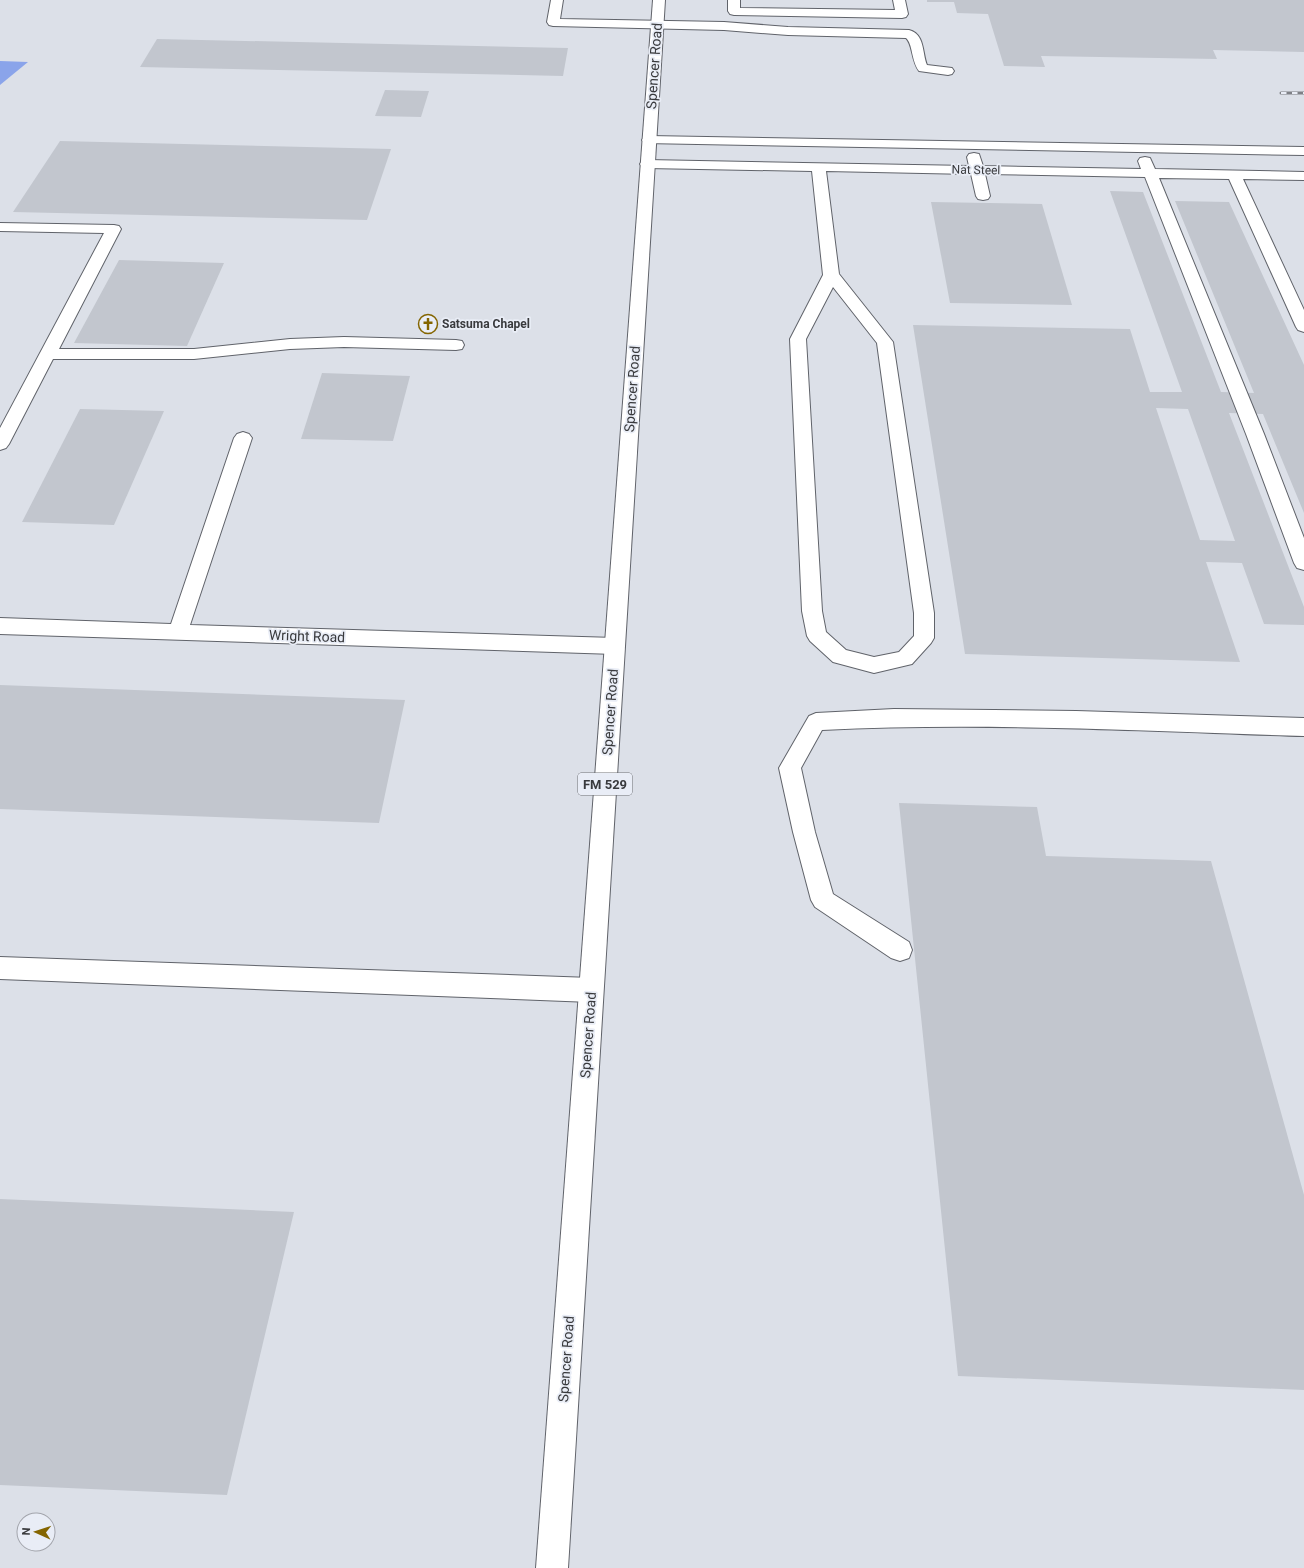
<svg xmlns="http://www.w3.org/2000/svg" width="1304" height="1568" font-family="Roboto,sans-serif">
	<rect width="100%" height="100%" fill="#dce0e8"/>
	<path fill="#8aa4ea" d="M0,61L28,62L0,85Z"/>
	<g fill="#c2c6ce" fill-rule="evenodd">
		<path d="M927,0H1304V52L1213,50L1217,59L1041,56L1045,67L1004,66L988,14L957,13L954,2H927Z"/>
		<path d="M157,39L568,48L563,76L140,67Z"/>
		<path d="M385,90L429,91L421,117L375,116Z"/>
		<path d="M60,141L391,149L367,220L13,212Z"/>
		<path d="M1110,191L1143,192L1221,392L1254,393L1175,201L1229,202L1304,365V513L1263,414L1229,413L1304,607V625L1264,624L1242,563L1206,562L1240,662L965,654L913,325L1130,329L1150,392H1182ZM1156,408L1188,409L1235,541L1200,540Z"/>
		<path d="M931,202L1042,204L1072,305L950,303Z"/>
		<path d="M119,260L224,263L187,346L74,343Z"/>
		<path d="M322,373L410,376L393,441L301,439Z"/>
		<path d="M80,409L164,411L114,525L22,522Z"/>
		<path d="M0,685L405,700L379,823L0,809Z"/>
		<path d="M899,803L1037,807L1046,856L1211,861L1304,1195V1390L958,1376Z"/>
		<path d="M0,1199L294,1212L227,1495L0,1485Z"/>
	</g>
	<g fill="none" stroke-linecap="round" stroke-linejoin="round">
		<defs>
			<g id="minor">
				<path d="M551,0H563L560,19L724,22L788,27L909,30C925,34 922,53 927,65L952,68L954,71L952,74L948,75L919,71C911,60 913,44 906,38L788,35L724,30L553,26L549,25L547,22Z"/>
				<path d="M728,0H740V8L895,10L893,0H905L908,14L906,17L902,18L734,15L730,14L728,11Z"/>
				<path d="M649,136L1304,147V155L644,143L642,140L644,137Z"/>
				<path d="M974,153L979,154L983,166L1141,169L1138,161L1140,158L1145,157L1150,158L1155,169L1304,172V180L1243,179L1304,310V332L1298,330L1296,327L1229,179L1159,178L1264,434L1304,538V570L1297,568L1294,563L1246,434L1145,177L985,174L990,196L988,199L983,200L978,199L976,196L971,174L826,171L839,274L893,342L934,613V638L931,643L912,664L874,673L833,662L810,641L807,636L802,611L790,339L823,275L812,171L647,168L642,167L640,164L642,161L647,160L969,166L967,157L969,154ZM833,287L877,343L914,613V636L899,652L874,657L846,650L826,632L822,611L806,339Z"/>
				<path d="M0,223L114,225L119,226L121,229L59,349H194L290,339L344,337L456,340L462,341L464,345L462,349L456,350L344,347L290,349L194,359H53L9,444L6,448L0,450V428L104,233L0,231Z"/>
				<path d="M243,432L249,434L252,438L190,625L615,638L622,641L625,646L622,651L615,654L0,634V618L171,624L234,438L237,434Z"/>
				<path d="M894,709L1076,711L1304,718V736C1144,731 983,722 822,730L801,768L815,832L833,894L909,942L912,950L909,958L900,961L891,958L815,907L811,900L793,832L779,768L809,716L816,713Z"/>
				<path d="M0,957L591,978L600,982L603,990L600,998L591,1002L0,979Z"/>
			</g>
			<path id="major" d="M653,0H665L568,1568H536Z"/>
		</defs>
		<use href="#minor" stroke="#60636a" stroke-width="2"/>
		<use href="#major" stroke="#60636a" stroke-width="2"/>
		<use href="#minor" fill="#fff" fill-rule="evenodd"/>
		<use href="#major" fill="#fff" fill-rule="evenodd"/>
		<defs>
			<path id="rail" d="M1281,93H1304"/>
		</defs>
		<use href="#rail" stroke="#7e8086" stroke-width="3"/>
		<use href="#rail" stroke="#e9edf6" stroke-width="2" stroke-dasharray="5.5" stroke-linecap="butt"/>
	</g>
	<defs>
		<symbol id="church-ring" viewBox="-11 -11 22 22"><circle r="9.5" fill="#e9edf6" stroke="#846500" stroke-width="1.5"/><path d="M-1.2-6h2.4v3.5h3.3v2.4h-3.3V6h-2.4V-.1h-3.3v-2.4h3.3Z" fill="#846500"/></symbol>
	</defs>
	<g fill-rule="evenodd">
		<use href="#church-ring" x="417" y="313" width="22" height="22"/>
	</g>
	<g text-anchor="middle" stroke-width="3.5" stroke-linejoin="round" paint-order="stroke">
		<g font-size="12" fill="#393a3d" stroke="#e9edf6">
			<text transform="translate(976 170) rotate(1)" y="4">Nat Steel</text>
		</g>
		<g font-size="12" font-weight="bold" fill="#393a3d" stroke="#e9edf6" text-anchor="start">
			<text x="442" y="328">Satsuma Chapel</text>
		</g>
		<rect fill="#e9edf6" stroke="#6e7074" stroke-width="1" x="578" y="773" width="54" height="22" rx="3"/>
		<g font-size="13" font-weight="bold" fill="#393a3d">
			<text x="605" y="789">FM 529</text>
		</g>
		<g font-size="14" fill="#393a3d" stroke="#e9edf6">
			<text transform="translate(654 66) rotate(-86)" y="5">Spencer Road</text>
			<text transform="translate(632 389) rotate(-86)" y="5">Spencer Road</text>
			<text transform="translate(307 636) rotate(2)" y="5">Wright Road</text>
			<text transform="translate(610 712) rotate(-86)" y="5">Spencer Road</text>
			<text transform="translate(588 1035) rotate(-86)" y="5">Spencer Road</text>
			<text transform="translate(566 1359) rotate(-86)" y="5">Spencer Road</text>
		</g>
	</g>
	<g transform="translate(36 1532) rotate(273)"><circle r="19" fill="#e9edf6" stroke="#a3a5ac"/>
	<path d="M0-3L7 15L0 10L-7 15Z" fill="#846500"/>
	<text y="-6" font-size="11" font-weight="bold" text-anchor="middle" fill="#393a3d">N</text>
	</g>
</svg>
